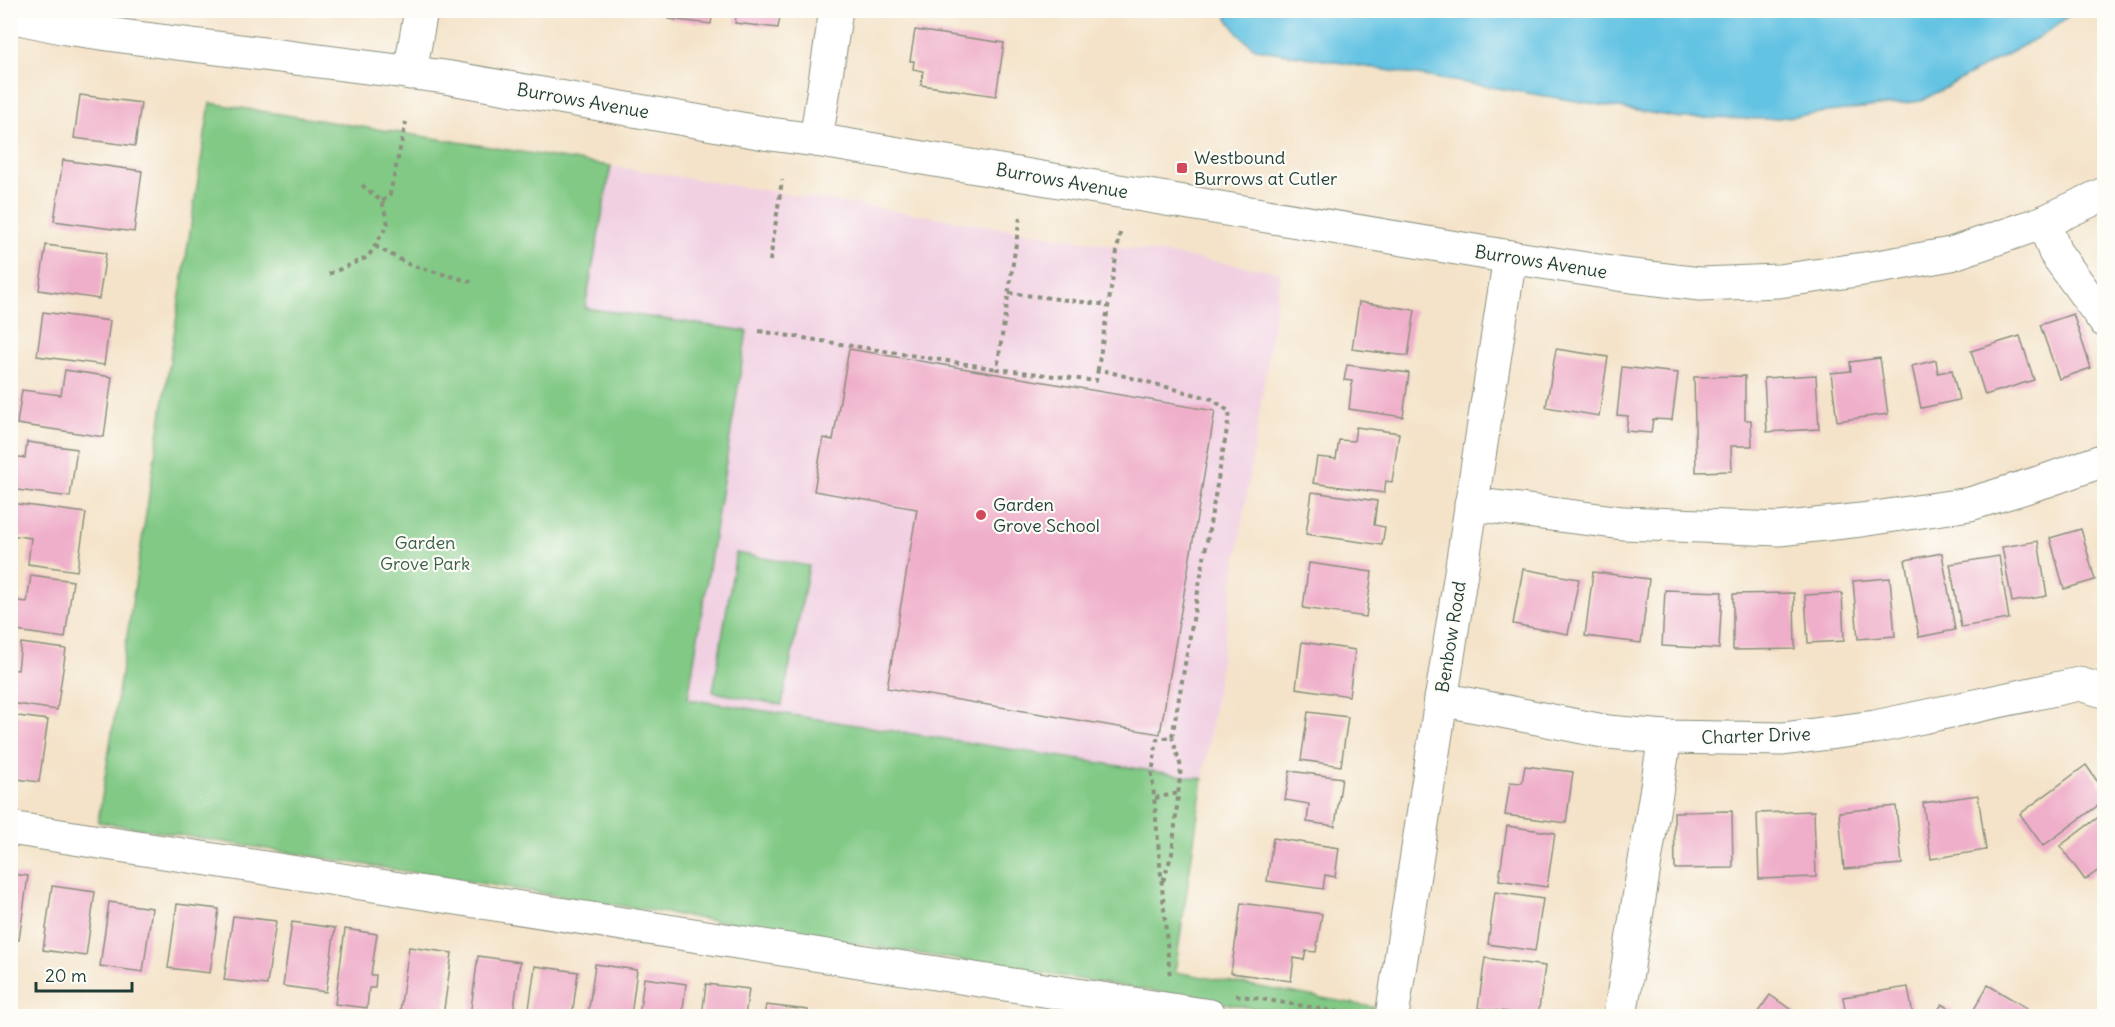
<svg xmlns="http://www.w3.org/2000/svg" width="2115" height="1027" font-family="Delius,sans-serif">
	<rect width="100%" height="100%" fill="#fdfcf7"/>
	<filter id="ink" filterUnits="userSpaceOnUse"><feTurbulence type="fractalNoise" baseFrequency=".0167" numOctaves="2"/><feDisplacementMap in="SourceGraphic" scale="12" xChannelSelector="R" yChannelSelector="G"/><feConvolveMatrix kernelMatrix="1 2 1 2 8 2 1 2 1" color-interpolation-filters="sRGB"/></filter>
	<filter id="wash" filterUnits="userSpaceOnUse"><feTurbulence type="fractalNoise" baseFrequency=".008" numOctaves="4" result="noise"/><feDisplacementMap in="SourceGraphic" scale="24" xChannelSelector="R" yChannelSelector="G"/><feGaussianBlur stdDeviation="1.35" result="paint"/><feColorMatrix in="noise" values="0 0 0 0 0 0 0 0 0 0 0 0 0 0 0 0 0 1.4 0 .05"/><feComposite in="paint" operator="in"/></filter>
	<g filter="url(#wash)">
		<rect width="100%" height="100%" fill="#f4e3c9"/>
		<path fill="#f1d0e2" d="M611,166L1281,272L1203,779L688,699L747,331L585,308Z"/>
		<g fill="#81c985" stroke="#50835c" stroke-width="1.5">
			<path d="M210,103L611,166L585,308L747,331L688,699L1203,779L1175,972L1373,1007L1371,1016H1298L1171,994L98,822Z"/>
			<path d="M736,553L809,566L782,705L713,692Z"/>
		</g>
		<path fill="#64c3e3" stroke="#42808c" stroke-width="1.5" d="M1227,11V10L2073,11L2071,14L2046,33L1921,101L1769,119L1681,118L1256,49L1239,35L1227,18Z"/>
		<g id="blocks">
			<g fill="#efaec9">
				<path d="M669,10H713L711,24L668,19Z"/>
				<path d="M737,10H781L778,28L735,23Z"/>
				<path d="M915,30L1004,43L996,96L921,85L923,71L913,69L914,61H910Z"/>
				<path d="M80,95L141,103L135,146L74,138Z"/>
				<path d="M63,160L142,171L134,232L54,221Z"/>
				<path d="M46,245L106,253L99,299L39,290Z"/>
				<path d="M1359,302L1415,310L1408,356L1352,349Z"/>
				<path d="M43,312L110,321L104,365L37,356Z"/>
				<path d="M2073,314L2091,368L2059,379L2040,325Z"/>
				<path d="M2020,336L2034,380L1985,395L1971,351Z"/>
				<path d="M849,349L1215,411L1160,734L887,688L917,509L814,491L823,438L833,440Z"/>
				<path d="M1556,349L1608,357L1599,416L1546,407Z"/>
				<path d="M1880,358L1888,414L1837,421L1831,373L1851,371L1850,362Z"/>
				<path d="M1936,360L1938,373L1952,370L1959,400L1921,408L1912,366Z"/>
				<path d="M1347,365L1409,373L1403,417L1349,409L1352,381L1344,380Z"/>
				<path d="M1622,367L1678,373L1672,420L1653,419L1651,433L1626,431L1628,416L1617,415Z"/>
				<path d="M65,370L112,377L104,437L17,424L22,390L61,395Z"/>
				<path d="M1816,375L1819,429L1767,432L1764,378Z"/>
				<path d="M1745,376V420H1751L1752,446H1731L1732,471L1696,472L1694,377Z"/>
				<path d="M1356,427L1399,433L1392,482L1386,481L1384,493L1313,483L1317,457L1336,459L1339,440L1354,441Z"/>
				<path d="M27,442L77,449L70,497L10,489L12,456L25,458Z"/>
				<path d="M1312,492L1377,501L1374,525L1385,527L1382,545L1306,534Z"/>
				<path d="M10,503L86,513L77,571L28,564L31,538L10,535Z"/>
				<path d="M2081,529L2095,580L2064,589L2050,538Z"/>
				<path d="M2038,541L2047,596L2012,602L2002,547Z"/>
				<path d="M1942,553L1955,630L1919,637L1905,560Z"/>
				<path d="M1999,556L2009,619L1961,627L1950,564Z"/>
				<path d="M1309,563L1372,572L1366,617L1303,608Z"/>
				<path d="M1523,569L1579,579L1568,634L1513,624Z"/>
				<path d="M1593,572L1649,579L1641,643L1585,636Z"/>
				<path d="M31,575L73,581L65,638L10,630V600L27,602Z"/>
				<path d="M1890,578L1895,636L1858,639L1853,581Z"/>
				<path d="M1665,590L1722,592L1719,649L1662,646Z"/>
				<path d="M1794,593L1795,649L1733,650V594Z"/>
				<path d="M1842,593L1844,641L1808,643L1805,595Z"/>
				<path d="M1302,642L1355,650L1349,696L1296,688Z"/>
				<path d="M21,643L66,649L57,710L10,703V669L18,670Z"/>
				<path d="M1308,712L1348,717L1341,766L1301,760Z"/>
				<path d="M10,715L48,720L39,782L10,778Z"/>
				<path d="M2086,765L2104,791V801L2043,846L2020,814Z"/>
				<path d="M1525,766L1573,772L1566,823L1505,815L1510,782L1522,783Z"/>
				<path d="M1290,771L1342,778L1335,826L1307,822L1309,804L1285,800Z"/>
				<path d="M1978,795L1986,850L1931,859L1923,803Z"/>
				<path d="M1896,806L1902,864L1844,869L1839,812Z"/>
				<path d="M1732,811L1733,868L1675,869L1674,812Z"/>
				<path d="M1814,811L1816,877L1759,879L1757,813Z"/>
				<path d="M2104,813V866L2085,880L2060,846Z"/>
				<path d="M1507,826L1555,833L1547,887L1499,880Z"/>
				<path d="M1273,838L1339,848L1335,877L1325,875L1323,889L1267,881Z"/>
				<path d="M10,874L28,876L19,940L10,939Z"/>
				<path d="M52,886L95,892L86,956L43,950Z"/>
				<path d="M1495,892L1543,899L1535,951L1488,944Z"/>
				<path d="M109,902L152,908L143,972L100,966Z"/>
				<path d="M1241,903L1322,914L1316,952L1306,951L1304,960L1294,958L1291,981L1231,973Z"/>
				<path d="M177,904L219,909L210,973L168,968Z"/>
				<path d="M233,916L276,921L267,985L224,980Z"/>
				<path d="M292,922L335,928L326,992L283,986Z"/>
				<path d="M345,929L377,934L371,975H376L375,988H369L367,1008L335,1004Z"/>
				<path d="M409,947L452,953L443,1016L400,1011Z"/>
				<path d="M478,956L520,962L513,1016H470Z"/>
				<path d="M1485,958L1545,966L1538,1016L1478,1008Z"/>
				<path d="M595,964L637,970L631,1016H588Z"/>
				<path d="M535,966L578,972L572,1016H528Z"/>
				<path d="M644,978L686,984L682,1016H639Z"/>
				<path d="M706,984L749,989L745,1016H702Z"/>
				<path d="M1988,985L2027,1008L2022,1016H1970Z"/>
				<path d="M1908,987L1913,1016H1846L1843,997Z"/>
				<path d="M1770,995L1800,1016H1755Z"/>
				<path d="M1942,1004L1963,1016H1934Z"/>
				<path d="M766,1005L808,1010V1016H764Z"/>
			</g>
		</g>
	</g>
	<g filter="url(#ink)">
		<use href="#blocks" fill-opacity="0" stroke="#8a907e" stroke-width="1.5"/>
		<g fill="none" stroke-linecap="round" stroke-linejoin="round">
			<defs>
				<g id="minor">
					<path d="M10,16L66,28L129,37L445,77L770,134L816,140L1510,257L1624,275L1700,284L1779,281L1878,267L1951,254L2044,222L2104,194"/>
					<path d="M410,73L421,10"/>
					<path d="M816,140L836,10"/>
					<path d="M2044,222L2055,252L2104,320"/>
					<path d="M1471,504L1623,523L1779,529L1861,520L1970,504L2048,480L2104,460"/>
					<path d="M1441,699L1608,732L1665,737L1783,739L1875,727L2079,684L2104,691"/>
					<path d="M10,828L1210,1016"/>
					<path d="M1392,1016L1510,257"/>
					<path d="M1620,1016L1665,737"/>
				</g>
			</defs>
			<use href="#minor" stroke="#8a907e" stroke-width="35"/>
			<g stroke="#8a907e" stroke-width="4" stroke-dasharray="4.5 4.5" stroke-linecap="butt">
				<path d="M362,185L382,202L390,194L406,122"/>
				<path d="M1020,217L997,369L1096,381L1098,369"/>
				<path d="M1120,233L1098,369L1212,399L1230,412L1172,737L1157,739L1152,774L1170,977"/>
				<path d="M375,246L410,265L472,282"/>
				<path d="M770,261L782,180"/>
				<path d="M329,274L368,257L388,224L382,202"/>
				<path d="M1009,293L1108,305"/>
				<path d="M759,331L997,369"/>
				<path d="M1155,798L1179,793"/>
				<path d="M1163,881L1172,854L1181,767L1172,737"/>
				<path d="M1236,995L1353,1014"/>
			</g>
			<use href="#minor" stroke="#fff" stroke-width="33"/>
		</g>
	</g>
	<g fill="#d1495b" stroke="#fdfcf7" stroke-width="2">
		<rect x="1176" y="162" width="12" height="12" rx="3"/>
		<circle cx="981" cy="515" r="6"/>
	</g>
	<g text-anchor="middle" stroke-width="4.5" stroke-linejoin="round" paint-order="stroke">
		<g font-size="18" fill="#1f3d34" stroke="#fdfcf7">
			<text transform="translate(583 101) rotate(10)" y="6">Burrows Avenue</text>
			<text transform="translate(1062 181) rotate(10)" y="6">Burrows Avenue</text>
			<text transform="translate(1541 262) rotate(9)" y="6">Burrows Avenue</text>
			<text transform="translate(1451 637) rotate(-81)" y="6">Benbow Road</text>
			<text transform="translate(1756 736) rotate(-2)" y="6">Charter Drive</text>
		</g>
		<g font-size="18" fill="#1f3d34" stroke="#fdfcf7" text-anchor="start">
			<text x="1194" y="164">Westbound<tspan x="1194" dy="21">Burrows at Cutler</tspan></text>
			<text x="993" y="511">Garden<tspan x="993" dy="21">Grove School</tspan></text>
		</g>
		<g font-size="18" fill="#386048" stroke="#fdfcf7">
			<text x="425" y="549">Garden<tspan x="425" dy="21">Grove Park</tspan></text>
		</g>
	</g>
	<rect width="2115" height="1027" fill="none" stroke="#fdfcf7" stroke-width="36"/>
	<path d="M36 982v9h96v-9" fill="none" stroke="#1f3d34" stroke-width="3"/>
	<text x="45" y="982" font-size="18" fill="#1f3d34" stroke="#fdfcf7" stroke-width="4.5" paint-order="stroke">20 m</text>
</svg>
